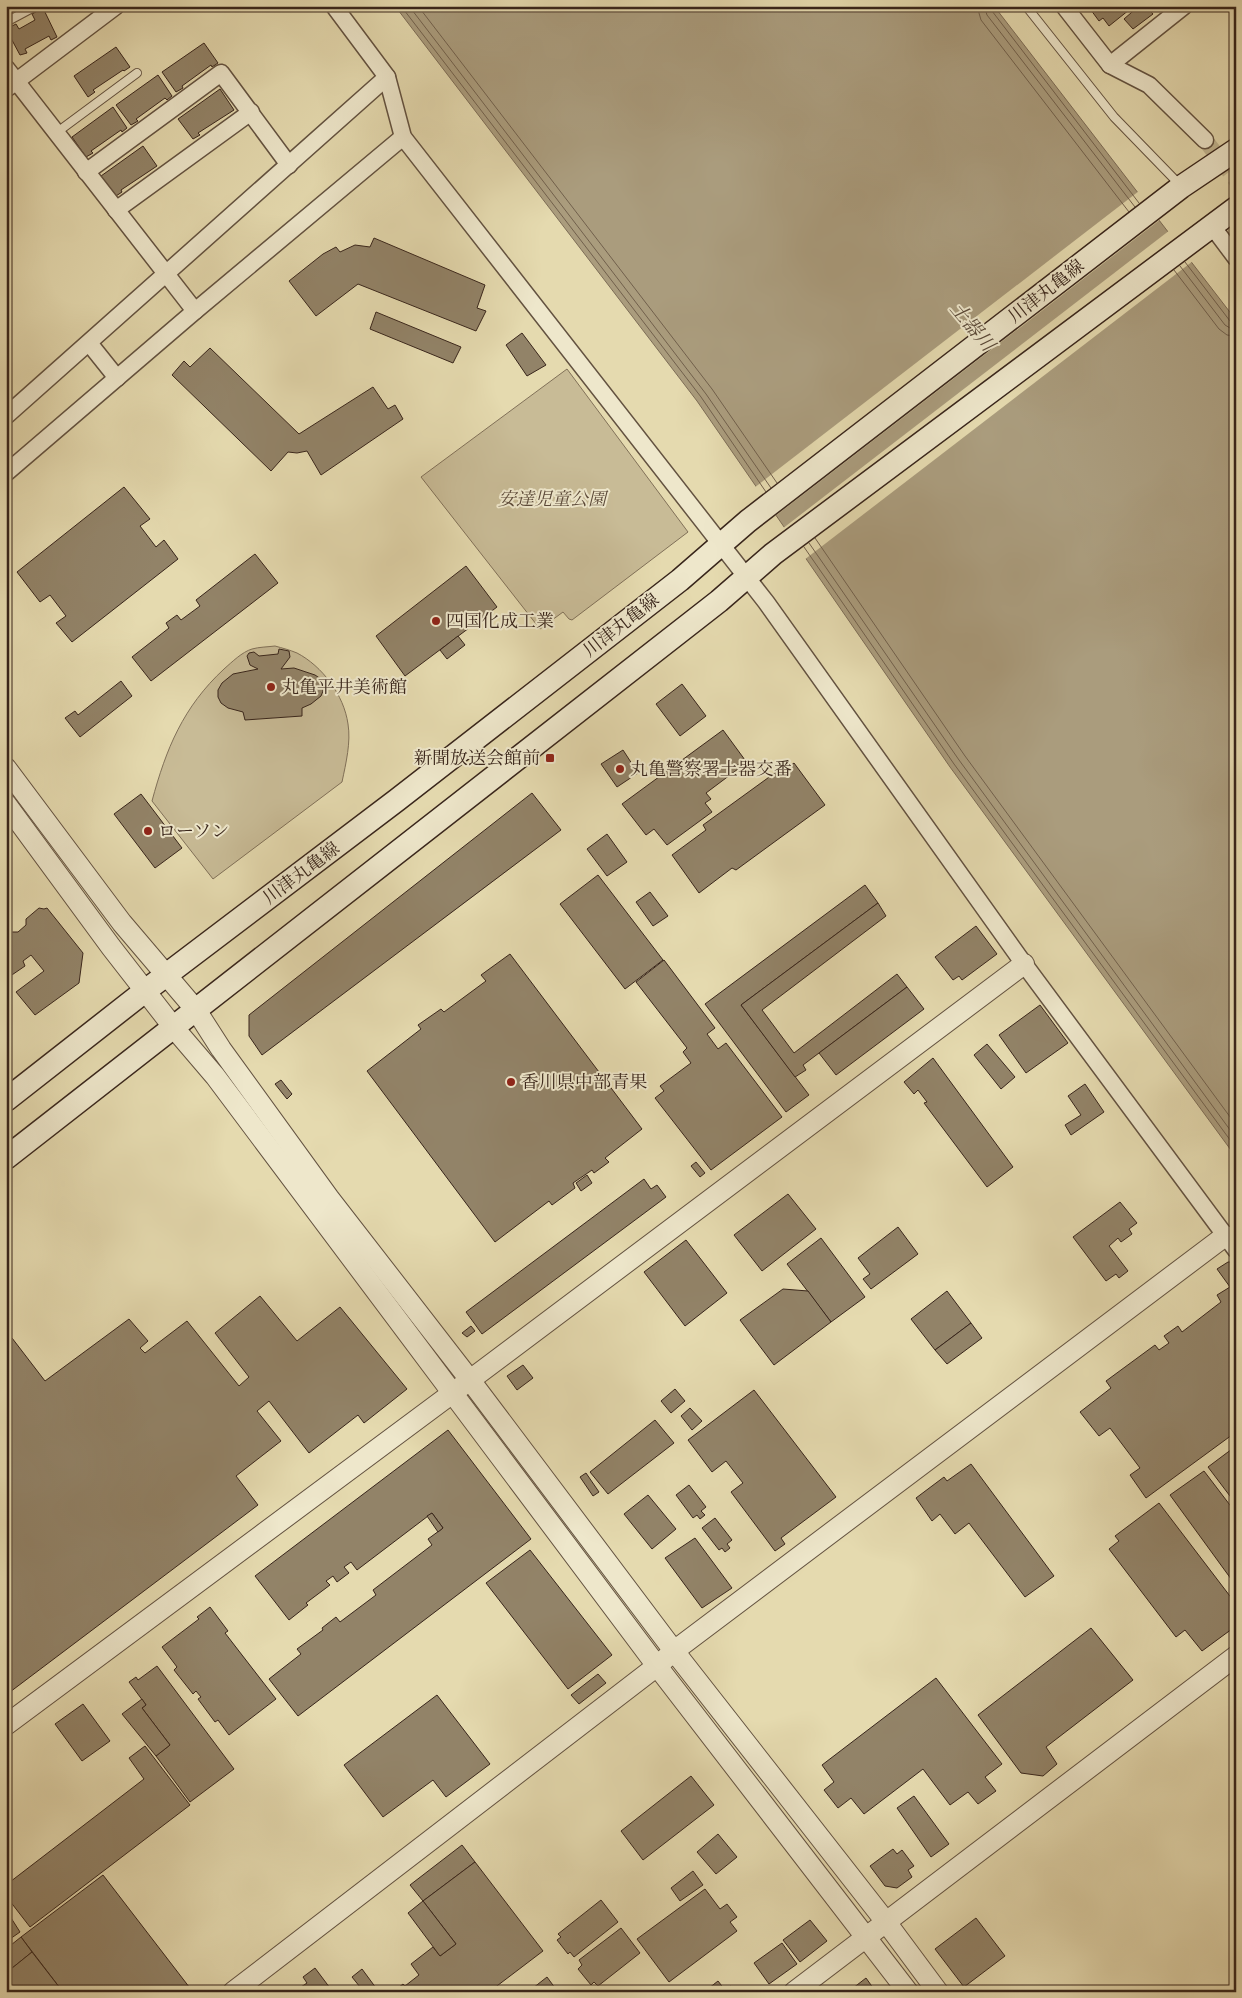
<svg xmlns="http://www.w3.org/2000/svg" width="1242" height="1998" font-family="Vollkorn,'Noto Serif JP',serif">
	<rect width="100%" height="100%" fill="#e5daaf"/>
	<filter id="stains"><feTurbulence type="fractalNoise" baseFrequency=".004" numOctaves="4"/><feColorMatrix values="0 0 0 0 .2 0 0 0 0 .09 0 0 0 0 .02 0 0 0 .5 -.17"/></filter>
	<radialGradient id="worn" r=".72"><stop offset=".6" stop-color="#630" stop-opacity="0"/><stop offset="1" stop-color="#630" stop-opacity=".3"/></radialGradient>
	<g fill="#c8bb96" stroke="#807058">
		<path d="M567,369L688,532L572,620L569,619L563,612L540,629L421,477Z"/>
		<path d="M275,646C282,648 290,650 297,653C322,666 344,695 348,724C351,742 346,763 342,782L213,879L152,801C166,749 183,707 224,669C232,662 242,652 252,649C259,647 267,647 275,646Z"/>
	</g>
	<path fill="#aa9c7d" stroke="#7c6c56" d="M395,6H994L1236,320V1157L950,767L697,401Z"/>
	<g fill="#e5daaf">
		<path d="M1139,191L1161,219L774,517L754,488Z"/>
		<path d="M1170,230L1193,261L804,560L782,529Z"/>
	</g>
	<g fill="none" stroke-linecap="round" stroke-linejoin="round">
		<g stroke="#71604c" stroke-width="1">
			<path d="M401,6L701,397L766,492"/>
			<path d="M409,6L706,394L771,488"/>
			<path d="M418,6L712,389L777,483"/>
			<path d="M977,6L981,20L1129,212"/>
			<path d="M984,6L987,15L1135,207"/>
			<path d="M991,6L992,11L1139,203"/>
			<path d="M1185,262L1230,321L1236,323"/>
			<path d="M1180,266L1225,325L1230,328L1236,329"/>
			<path d="M1174,270L1219,329L1227,335L1236,336"/>
			<path d="M815,538L965,756L1236,1125"/>
			<path d="M809,543L959,760L1236,1138"/>
			<path d="M804,547L954,764L1236,1148"/>
		</g>
	</g>
	<g fill="#928368" stroke="#38251b">
		<path d="M1088,6H1134L1109,26L1103,18L1099,21Z"/>
		<path d="M1139,6H1146L1153,14L1133,29L1124,19Z"/>
		<path d="M43,8L57,37L51,40L49,36L25,49L27,53L20,55L6,29L16,24L19,29L35,20L32,14Z"/>
		<path d="M204,43L218,63L212,67L211,65L182,86L183,88L176,92L162,72Z"/>
		<path d="M116,47L130,67L124,71L123,70L93,90L95,92L88,97L74,76Z"/>
		<path d="M158,75L172,96L167,100L165,98L136,119L138,121L131,125L116,105Z"/>
		<path d="M220,89L234,110L198,133L200,135L193,139L178,119Z"/>
		<path d="M113,107L127,128L122,132L121,130L91,151L93,153L86,157L72,137Z"/>
		<path d="M143,146L157,166L121,190L122,192L116,196L101,176Z"/>
		<path d="M374,238L485,285L477,308L486,311L476,331L358,284L316,316L289,281L323,254L336,247L340,252L355,245L370,247Z"/>
		<path d="M376,312L461,347L453,363L370,329Z"/>
		<path d="M522,333L546,365L527,376L506,345Z"/>
		<path d="M210,348L299,434L373,387L388,409L395,405L403,419L321,475L307,451L297,453L288,452L271,471L172,375L184,361L190,367Z"/>
		<path d="M124,487L150,519L140,526L156,547L164,540L178,559L72,642L56,623L66,616L50,595L40,602L17,572Z"/>
		<path d="M255,554L278,583L151,681L132,657L169,628L166,623L177,615L181,620L200,606L196,600Z"/>
		<path d="M466,566L497,607L405,676L376,636Z"/>
		<path d="M458,636L465,645L447,659L440,650Z"/>
		<path d="M279,649L289,651L290,657L281,669L294,668L315,675L321,679L323,691L321,696L311,704L302,708V716L245,720L243,712L228,708L221,703L218,697V690L222,683L233,674L258,669L250,665L247,656L249,653L254,652L259,656L278,654Z"/>
		<path d="M121,681L132,696L80,737L65,718L75,711L78,715Z"/>
		<path d="M682,684L706,716L680,736L656,704Z"/>
		<path d="M723,730L745,760L736,766L738,769L706,793L711,799L705,803L712,812L667,845L654,829L646,835L622,804Z"/>
		<path d="M623,750L638,773L617,787L601,764Z"/>
		<path d="M794,763L825,805L736,870L732,868L699,893L672,855L706,830L703,825L783,767L785,770Z"/>
		<path d="M532,793L561,830L262,1055L249,1036V1015Z"/>
		<path d="M141,794L182,848L155,868L114,814Z"/>
		<path d="M607,834L627,862L607,876L587,849Z"/>
		<path d="M598,875L663,960L625,989L560,904Z"/>
		<path d="M865,885L878,903L741,1005L809,1095L786,1112L705,1004Z"/>
		<path d="M650,892L668,916L653,926L636,902Z"/>
		<path d="M878,903L886,916L762,1010L794,1053L897,974L907,987L803,1065L806,1070L795,1077L741,1005Z"/>
		<path d="M39,908L44,909L47,908L83,953L79,983L35,1015L16,992L44,971L31,955L23,961L25,966L6,979V935L10,932H18L26,925V919Z"/>
		<path d="M976,926L997,954L962,980L959,976L953,980L935,957Z"/>
		<path d="M510,954L642,1129L605,1158L609,1162L594,1173L592,1170L573,1183L575,1188L552,1205L549,1201L495,1242L367,1071L421,1029L418,1025L441,1009L444,1012L486,981L481,975Z"/>
		<path d="M664,960L715,1028L707,1034L718,1049L726,1043L782,1117L711,1170L655,1098L664,1091L660,1086L691,1063L683,1052L687,1048L636,982Z"/>
		<path d="M907,987L924,1009L836,1075L819,1053Z"/>
		<path d="M1040,1005L1068,1043L1026,1073L999,1035Z"/>
		<path d="M987,1044L1015,1077L1001,1089L974,1055Z"/>
		<path d="M933,1058L1013,1167L987,1187L924,1103L927,1102L918,1090L914,1094L904,1082Z"/>
		<path d="M281,1080L292,1094L287,1099L275,1084Z"/>
		<path d="M1085,1084L1104,1112L1071,1135L1065,1125L1081,1115L1068,1096Z"/>
		<path d="M696,1162L705,1173L700,1177L691,1166Z"/>
		<path d="M587,1175L592,1183L581,1191L576,1183Z"/>
		<path d="M644,1179L651,1189L657,1185L666,1197L482,1334L466,1312Z"/>
		<path d="M788,1194L816,1229L762,1271L734,1235Z"/>
		<path d="M1120,1202L1137,1223L1129,1229L1132,1234L1121,1242L1118,1238L1109,1246L1128,1271L1119,1278L1116,1274L1106,1281L1073,1237Z"/>
		<path d="M898,1227L918,1254L871,1289L863,1279L870,1274L858,1258Z"/>
		<path d="M821,1238L865,1297L831,1322L787,1264Z"/>
		<path d="M686,1240L727,1293L685,1326L644,1272Z"/>
		<path d="M1228,1262H1232L1236,1267V1432L1146,1498L1130,1475L1140,1468L1110,1428L1099,1436L1080,1412L1111,1388L1106,1381L1155,1345L1159,1350L1169,1343L1164,1336L1178,1326L1182,1332L1221,1302L1217,1295L1230,1287L1217,1269Z"/>
		<path d="M783,1289L808,1291L831,1322L774,1365L740,1320Z"/>
		<path d="M947,1291L971,1323L935,1350L911,1319Z"/>
		<path d="M260,1296L297,1341L340,1307L407,1389L364,1423L358,1415L309,1453L269,1401L257,1411L281,1441L236,1476L258,1505L6,1695V1343L12,1338L45,1381L129,1319L148,1341L140,1348L145,1353L187,1321L239,1386L249,1377L215,1333Z"/>
		<path d="M971,1323L982,1338L947,1364L935,1350Z"/>
		<path d="M471,1326L475,1331L467,1337L462,1333Z"/>
		<path d="M523,1365L533,1378L517,1390L507,1376Z"/>
		<path d="M675,1389L685,1401L671,1413L661,1401Z"/>
		<path d="M754,1390L836,1497L781,1538L785,1544L775,1551L731,1492L743,1483L726,1461L712,1472L688,1440Z"/>
		<path d="M690,1408L702,1421L692,1430L681,1416Z"/>
		<path d="M655,1420L674,1443L608,1494L590,1472Z"/>
		<path d="M448,1430L531,1539L298,1716L269,1679L301,1654L297,1649L323,1630L322,1628L336,1617L340,1622L376,1595L373,1590L432,1545L428,1539L443,1528L432,1513L357,1570L351,1562L344,1567L349,1573L337,1582L333,1576L326,1581L330,1585L306,1603L308,1605L289,1620L255,1576Z"/>
		<path d="M1236,1446V1504L1208,1467Z"/>
		<path d="M971,1464L1054,1576L1025,1597L969,1523L955,1534L940,1514L932,1521L916,1498L944,1477L947,1481Z"/>
		<path d="M1204,1471L1236,1513V1582L1234,1583L1170,1495Z"/>
		<path d="M586,1473L599,1492L593,1496L580,1477Z"/>
		<path d="M689,1485L706,1507L701,1511L705,1515L700,1519L697,1515L693,1518L676,1495Z"/>
		<path d="M648,1495L676,1529L652,1549L624,1514Z"/>
		<path d="M1159,1503L1236,1604V1626L1202,1651L1185,1630L1176,1637L1109,1549L1119,1541L1115,1536Z"/>
		<path d="M432,1513L443,1528L438,1532L427,1516Z"/>
		<path d="M715,1518L732,1540L727,1544L730,1548L725,1552L722,1548L719,1550L702,1528Z"/>
		<path d="M695,1538L732,1588L702,1608L665,1558Z"/>
		<path d="M530,1550L612,1655L568,1689L486,1583Z"/>
		<path d="M210,1607L228,1631L225,1633L276,1699L229,1735L218,1720L215,1722L198,1699L201,1697L196,1691L193,1694L174,1670L177,1667L162,1647L199,1619L197,1617Z"/>
		<path d="M1091,1628L1133,1680L1046,1747L1057,1764L1043,1776L1021,1773L978,1715Z"/>
		<path d="M157,1666L234,1769L190,1802L156,1756L170,1745L142,1708L146,1705L129,1682L136,1677L138,1680Z"/>
		<path d="M598,1674L606,1683L579,1704L571,1695Z"/>
		<path d="M936,1678L1002,1764L985,1777L996,1791L978,1804L968,1792L950,1805L923,1769L864,1814L851,1798L838,1808L824,1790L834,1782L822,1765Z"/>
		<path d="M437,1695L490,1764L446,1797L433,1780L383,1817L344,1765Z"/>
		<path d="M142,1699L146,1705L142,1708L170,1745L156,1756L122,1714Z"/>
		<path d="M83,1704L110,1741L82,1761L55,1724Z"/>
		<path d="M145,1746L190,1805L30,1927L6,1896V1885L144,1779L129,1758Z"/>
		<path d="M691,1776L714,1805L643,1860L621,1831Z"/>
		<path d="M914,1796L949,1844L931,1857L897,1808Z"/>
		<path d="M718,1834L737,1857L716,1874L697,1852Z"/>
		<path d="M462,1845L475,1862L423,1901L410,1885Z"/>
		<path d="M893,1849L897,1854L902,1850L914,1866L908,1870L912,1877L897,1888L885,1886L870,1866Z"/>
		<path d="M475,1862L543,1951L489,1992H393L403,1984L405,1986L419,1975L411,1964L433,1947L440,1956L456,1944L423,1901Z"/>
		<path d="M693,1871L703,1885L680,1901L671,1888Z"/>
		<path d="M103,1875L193,1992H63L21,1937Z"/>
		<path d="M705,1889L720,1909L727,1904L737,1917L730,1922L737,1931L669,1982L637,1939Z"/>
		<path d="M601,1900L618,1922L574,1957L570,1952L568,1954L557,1940L561,1937L558,1934Z"/>
		<path d="M423,1901L456,1944L440,1956L408,1913Z"/>
		<path d="M6,1910L20,1932L10,1939L6,1933Z"/>
		<path d="M976,1918L1005,1956L964,1987L935,1949Z"/>
		<path d="M810,1920L827,1941L800,1962L783,1940Z"/>
		<path d="M621,1928L640,1953L598,1986L594,1982L591,1985L578,1969L582,1965L579,1960Z"/>
		<path d="M21,1937L32,1952L6,1973V1949Z"/>
		<path d="M782,1943L797,1964L769,1984L754,1963Z"/>
		<path d="M32,1952L63,1992H12L6,1984V1973Z"/>
		<path d="M315,1968L333,1992H300L298,1989L307,1983L303,1977Z"/>
		<path d="M362,1969L379,1992H364L352,1977Z"/>
		<path d="M547,1977L558,1992H528Z"/>
		<path d="M866,1978L876,1992H848Z"/>
		<path d="M718,1981L725,1990L731,1986L736,1992H704Z"/>
	</g>
	<g fill="none" stroke-linecap="round" stroke-linejoin="round">
		<path stroke="#c2b691" stroke-width="16" stroke-dasharray="16 8" stroke-linecap="butt" d="M1205,140L1236,180"/>
		<defs>
			<g id="service">
				<path d="M1026,6L1114,117L1180,185"/>
				<path d="M6,22L36,6"/>
				<path d="M56,133L137,73"/>
			</g>
			<g id="minor">
				<path d="M334,6L387,77L403,137L766,602L1024,964L1236,1250"/>
				<path d="M1064,6L1110,65L1149,85L1205,140"/>
				<path d="M1110,65L1184,6"/>
				<path d="M6,68L195,311"/>
				<path d="M6,89L116,6"/>
				<path d="M86,172L221,73L289,165"/>
				<path d="M116,210L251,112"/>
				<path d="M1212,226L1236,258"/>
				<path d="M89,343L117,378"/>
				<path d="M6,416L387,77"/>
				<path d="M6,473L195,311L403,137"/>
			</g>
			<g id="tertiary">
				<path d="M6,768L122,923L196,1010L221,1049L329,1198L470,1380L674,1651L886,1922L938,1992"/>
				<path d="M6,804L111,947L174,1028L215,1076L657,1666L908,1992"/>
				<path d="M6,1725L470,1380L1024,964"/>
				<path d="M233,1992L657,1666L674,1651L1225,1236"/>
				<path d="M794,1992L1236,1656"/>
			</g>
			<g id="secondary">
				<path d="M6,1100L145,991L397,800L680,580L748,521L1181,187L1236,150"/>
				<path d="M6,1158L719,601L773,554L1236,208"/>
			</g>
		</defs>
		<use href="#service" stroke="#635240" stroke-width="10"/>
		<use href="#minor" stroke="#635240" stroke-width="19"/>
		<use href="#tertiary" stroke="#635240" stroke-width="22"/>
		<use href="#secondary" stroke="#38251b" stroke-width="25"/>
		<use href="#service" stroke="#eee7cb" stroke-width="8"/>
		<use href="#minor" stroke="#eee7cb" stroke-width="16"/>
		<use href="#tertiary" stroke="#eee7cb" stroke-width="20"/>
		<use href="#secondary" stroke="#eee7cb" stroke-width="22"/>
	</g>
	<g fill="#8f2418" stroke="#eee7cb" stroke-width="2">
		<circle cx="436" cy="621" r="5"/>
		<circle cx="271" cy="687" r="5"/>
		<rect x="545" y="753" width="10" height="10" rx="2.5"/>
		<circle cx="620" cy="769" r="5"/>
		<circle cx="148" cy="831" r="5"/>
		<circle cx="511" cy="1082" r="5"/>
	</g>
	<g text-anchor="middle" stroke-width="4" stroke-linejoin="round" paint-order="stroke">
		<g font-size="18" fill="#38251b" stroke="#eee7cb">
			<text transform="translate(1046 291) rotate(-38)" y="6">川津丸亀線</text>
			<text transform="translate(621 625) rotate(-38)" y="6">川津丸亀線</text>
			<text transform="translate(301 873) rotate(-37)" y="6">川津丸亀線</text>
		</g>
		<g font-size="18" font-style="italic" fill="#5c4a3a" stroke="#eee7cb">
			<text x="552" y="505">安達児童公園</text>
		</g>
		<g font-size="18" fill="#38251b" stroke="#eee7cb" text-anchor="start">
			<text x="446" y="627">四国化成工業</text>
			<text x="281" y="693">丸亀平井美術館</text>
			<text x="540" y="764" text-anchor="end">新聞放送会館前</text>
			<text x="630" y="775">丸亀警察署土器交番</text>
			<text x="158" y="837">ローソン</text>
			<text x="521" y="1088">香川県中部青果</text>
		</g>
		<g font-size="19" font-style="italic" fill="#5a4938" stroke="#eee7cb">
			<text transform="translate(973 326) rotate(50)" y="7">土器川</text>
		</g>
	</g>
	<rect width="1242" height="1998" fill="none" stroke="#e5daaf" stroke-width="25"/>
	<rect x="8" y="8" width="1227" height="1983" fill="none" stroke="#38251b" stroke-width="2.5"/>
	<rect x="12" y="12" width="1217" height="1973" fill="none" stroke="#38251b"/>
	<rect width="100%" height="100%" filter="url(#stains)"/>
	<rect width="100%" height="100%" fill="url(#worn)"/>
</svg>
